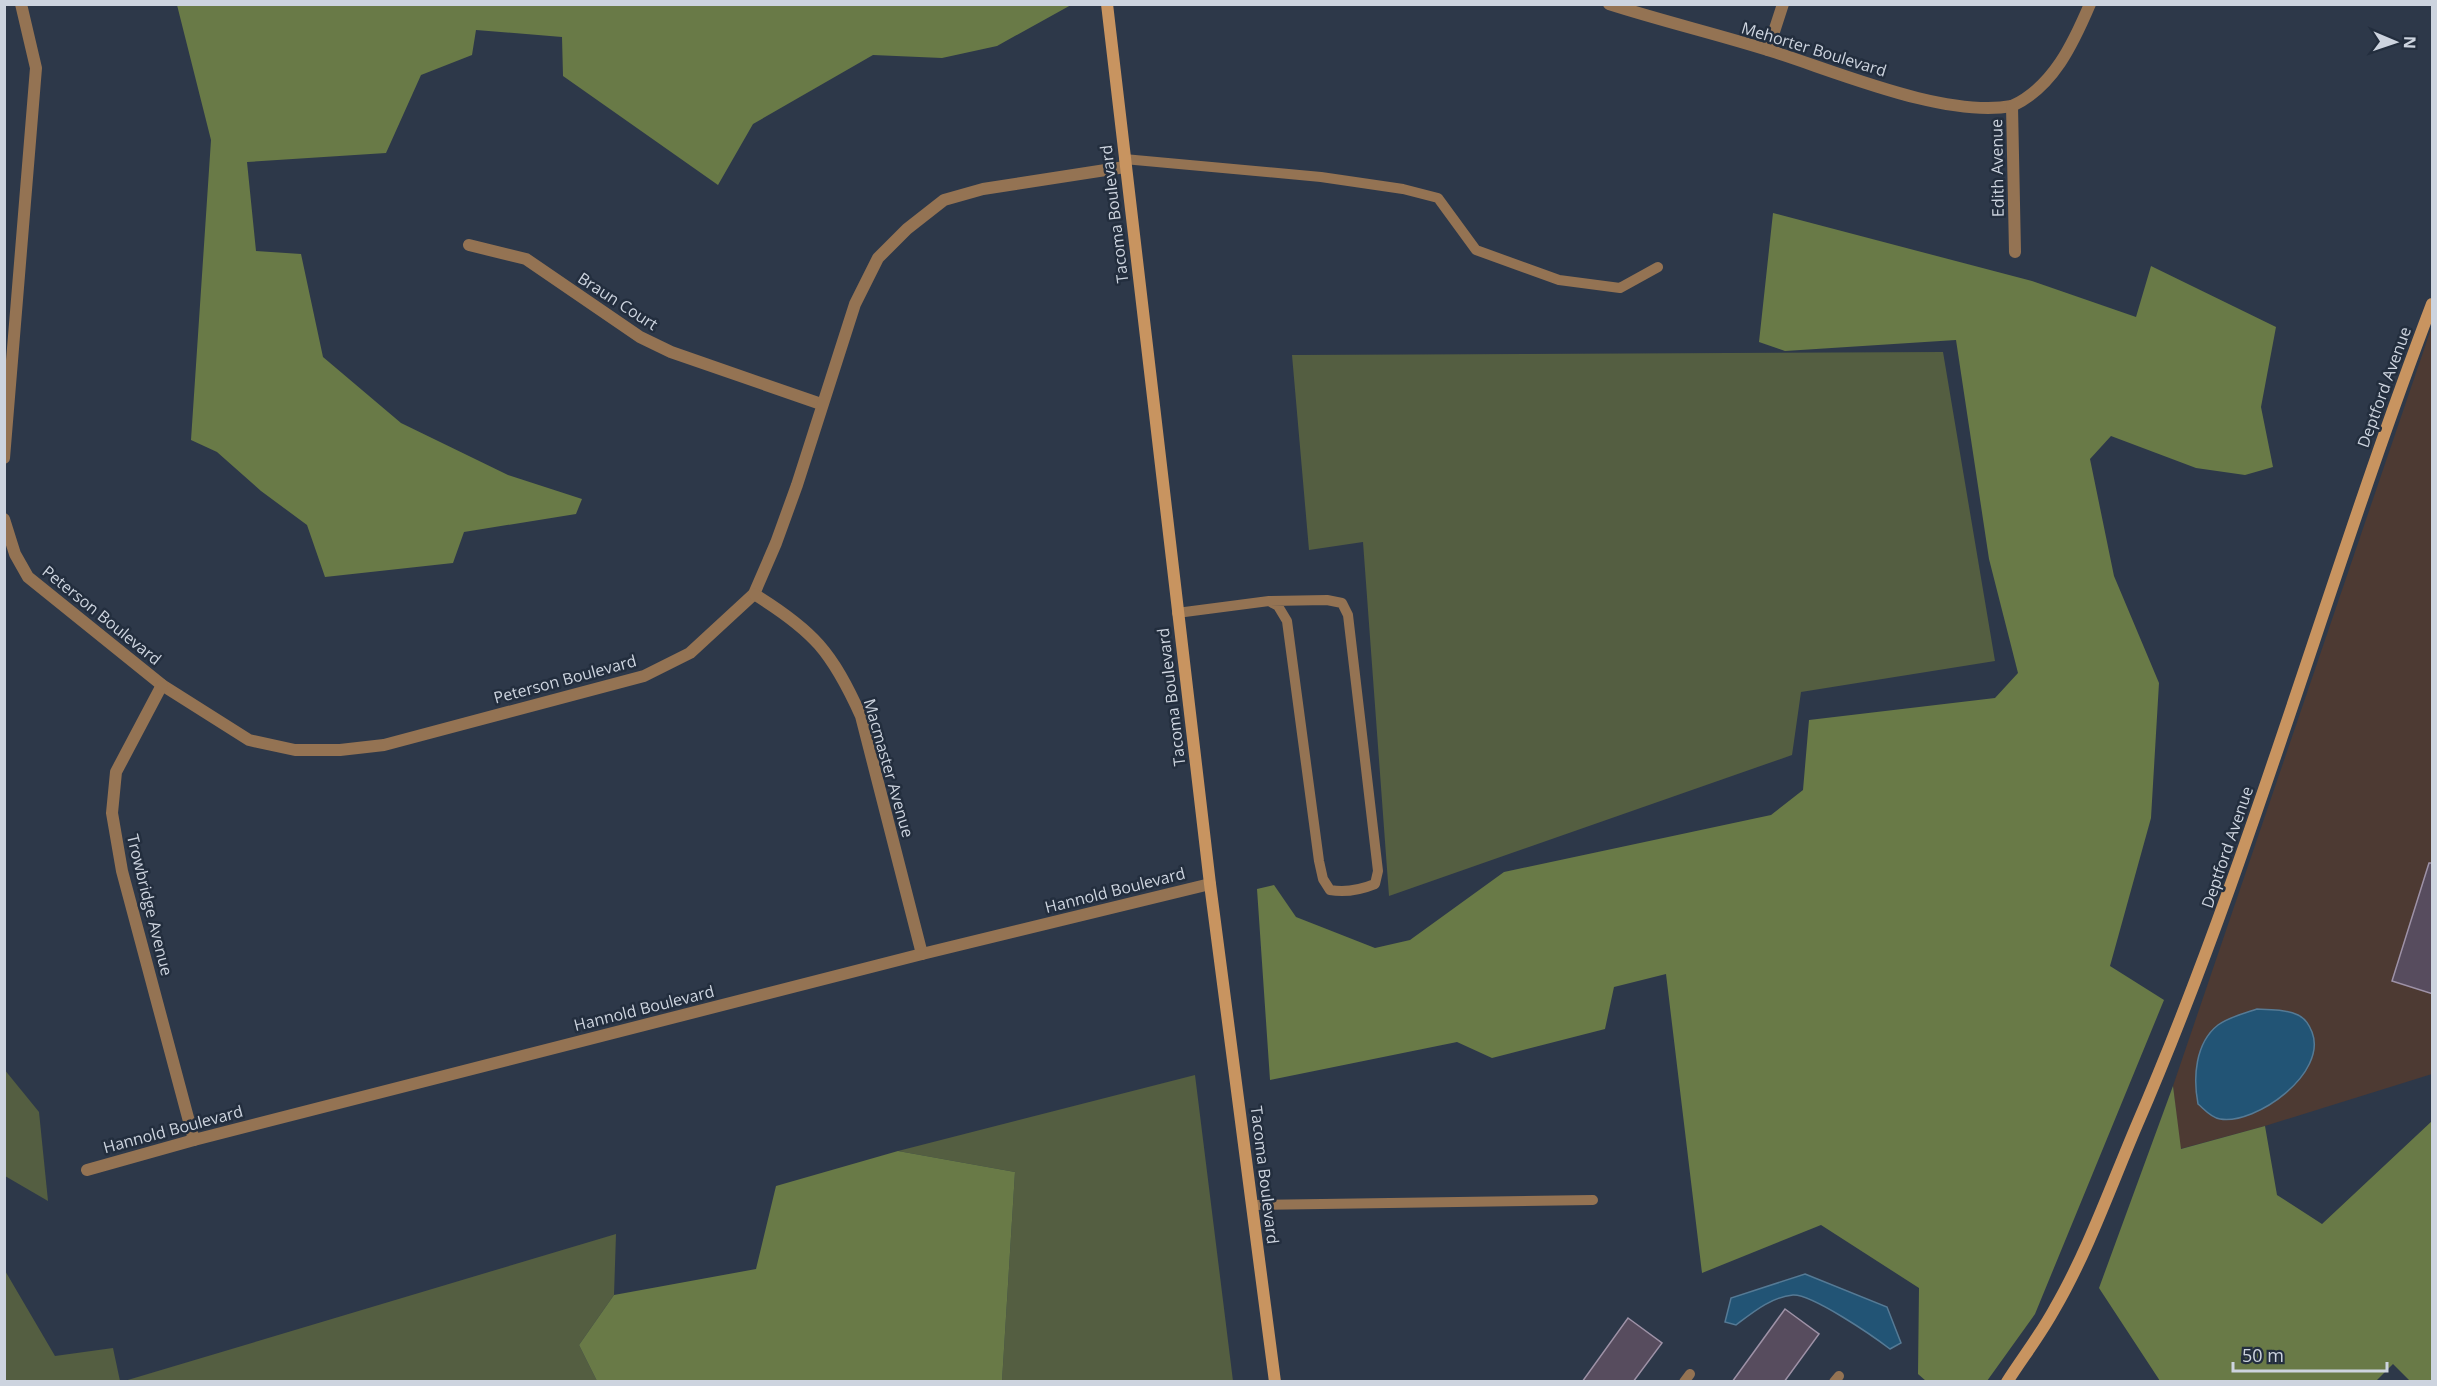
<svg xmlns="http://www.w3.org/2000/svg" width="2437" height="1386" font-family="'Open Sans',sans-serif">
	<rect width="100%" height="100%" fill="#2d3849"/>
	<path fill="#4d3a33" d="M2432,326V1074L2265,1126L2180,1149L2173,1086Z"/>
	<g fill="#545e41">
		<path d="M1943,352L1995,661L1801,692L1792,755L1389,896L1363,542L1309,550L1292,355Z"/>
		<path d="M4,1069L39,1112L48,1201L5,1176Z"/>
		<path d="M1195,1075L1233,1381H1002L1015,1172L898,1151Z"/>
		<path d="M616,1234L614,1295L579,1345L597,1381L121,1382Z"/>
		<path d="M4,1269L55,1356L113,1348L120,1381H5Z"/>
	</g>
	<g fill="#697a47">
		<path d="M177,5V4L1071,5L997,46L942,58L873,55L753,124L718,185L563,76L562,37L476,30L472,55L421,75L386,153L247,162L256,251L301,254L323,357L401,423L508,475L582,499L576,514L464,532L453,563L325,577L307,525L261,491L217,452L191,440L211,140Z"/>
		<path d="M1773,213L2032,281L2136,317L2151,266L2276,327L2261,407L2273,467L2245,475L2196,468L2111,436L2090,459L2114,576L2159,683L2151,818L2110,966L2164,1000L2035,1314L1987,1381H1926L1918,1374L1919,1288L1821,1225L1702,1273L1666,974L1614,987L1605,1029L1492,1058L1457,1042L1270,1080L1257,889L1274,885L1296,917L1375,948L1410,940L1504,872L1771,815L1803,790L1809,720L1995,698L2018,673L1989,559L1956,340L1785,351L1759,342Z"/>
		<path d="M2173,1086L2181,1149L2265,1126L2277,1195L2322,1224L2432,1121V1381H2410L2393,1364L2376,1381H2160L2099,1288Z"/>
		<path d="M898,1151L1015,1172L1002,1381H597L579,1345L614,1295L756,1269L776,1186Z"/>
	</g>
	<g fill="#225475" stroke="#557a95" stroke-width="1.5">
		<path d="M2257,1009C2271,1010 2285,1009 2298,1015C2306,1019 2309,1025 2312,1032C2328,1073 2256,1125 2220,1119C2211,1118 2204,1109 2198,1104C2193,1078 2195,1043 2218,1025C2229,1017 2245,1013 2257,1009Z"/>
		<path d="M1805,1274L1887,1307L1901,1343L1890,1349C1873,1336 1812,1294 1793,1295C1771,1297 1752,1313 1736,1325L1725,1322L1731,1298Z"/>
	</g>
	<g fill="#574c5e" stroke="#9e92a7" stroke-width="1.5">
		<path d="M2429,863H2433V994L2392,981Z"/>
		<path d="M1785,1309L1819,1334L1784,1382H1732Z"/>
		<path d="M1628,1318L1662,1343L1633,1382H1582Z"/>
	</g>
	<g fill="none" stroke-linecap="round" stroke-linejoin="round">
		<g stroke="#947353" stroke-width="10">
			<path d="M1124,159L1321,177L1403,189L1438,198L1476,250L1559,280L1620,288L1658,267"/>
			<path d="M1177,613L1269,601L1278,606L1287,621L1319,861L1323,879L1330,890C1346,893 1360,890 1375,884L1378,871L1348,615L1342,603L1327,600L1269,601"/>
			<path d="M1252,1205L1593,1200"/>
			<path d="M1684,1382L1690,1374"/>
			<path d="M1834,1382L1839,1376"/>
		</g>
		<g stroke="#947353" stroke-width="12">
			<path d="M1609,4C1662,21 1717,34 1771,51C1838,72 1944,118 2012,106"/>
			<path d="M1768,50L1783,4"/>
			<path d="M469,245L526,259L640,337L671,352L821,404"/>
			<path d="M2015,252L2012,106C2053,87 2073,44 2090,4"/>
			<path d="M4,458L36,68L21,4"/>
			<path d="M4,519L15,554L28,577L162,685L249,740L295,750H340L384,745L644,676L690,653L754,594L776,543L797,485L855,304L878,258L907,229L944,200L983,189L1125,167"/>
			<path d="M754,594C814,631 832,652 861,716L922,954"/>
			<path d="M162,685L116,772L112,813L122,871L194,1140"/>
			<path d="M87,1170L194,1140L922,954L1210,884"/>
		</g>
		<g stroke="#c89460" stroke-width="12">
			<path d="M1107,4L1210,884L1275,1382"/>
			<path d="M2007,1382C2023,1357 2041,1334 2055,1308C2087,1253 2111,1186 2136,1127C2252,859 2328,577 2432,304"/>
		</g>
	</g>
	<g text-anchor="middle" stroke-width="5" stroke-linejoin="round" paint-order="stroke">
		<g font-size="16" fill="#cdd4df" stroke="#232e3e">
			<text transform="translate(1814 49) rotate(17)" y="6">Mehorter Boulevard</text>
			<text transform="translate(1997 168) rotate(-91)" y="6">Edith Avenue</text>
			<text transform="translate(1114 214) rotate(-97)" y="6">Tacoma Boulevard</text>
			<text transform="translate(618 301) rotate(33)" y="6">Braun Court</text>
			<text transform="translate(2384 387) rotate(-70)" y="6">Deptford Avenue</text>
			<text transform="translate(102 615) rotate(39)" y="6">Peterson Boulevard</text>
			<text transform="translate(565 679) rotate(-15)" y="6">Peterson Boulevard</text>
			<text transform="translate(1171 697) rotate(-97)" y="6">Tacoma Boulevard</text>
			<text transform="translate(889 768) rotate(74)" y="6">Macmaster Avenue</text>
			<text transform="translate(2227 847) rotate(-71)" y="6">Deptford Avenue</text>
			<text transform="translate(1115 890) rotate(-14)" y="6">Hannold Boulevard</text>
			<text transform="translate(150 905) rotate(76)" y="6">Trowbridge Avenue</text>
			<text transform="translate(644 1008) rotate(-14)" y="6">Hannold Boulevard</text>
			<text transform="translate(173 1129) rotate(-15)" y="6">Hannold Boulevard</text>
			<text transform="translate(1265 1175) rotate(83)" y="6">Tacoma Boulevard</text>
		</g>
	</g>
	<rect width="2437" height="1386" fill="none" stroke="#cdd4df" stroke-width="12"/>
	<g transform="translate(2395 42) rotate(92)" stroke="#232e3e" stroke-width="4.5" paint-order="stroke">
	<path d="M0-4.5L10 22L0 15L-10 22Z" fill="#cdd4df"/>
	<text y="-9" font-size="16" font-weight="bold" text-anchor="middle" fill="#cdd4df">N</text>
	</g>
	<path d="M2233 1362v9h154v-9" fill="none" stroke="#cdd4df" stroke-width="3"/>
	<text x="2242" y="1362" font-size="18" fill="#cdd4df" stroke="#232e3e" stroke-width="4.5" paint-order="stroke">50 m</text>
</svg>
